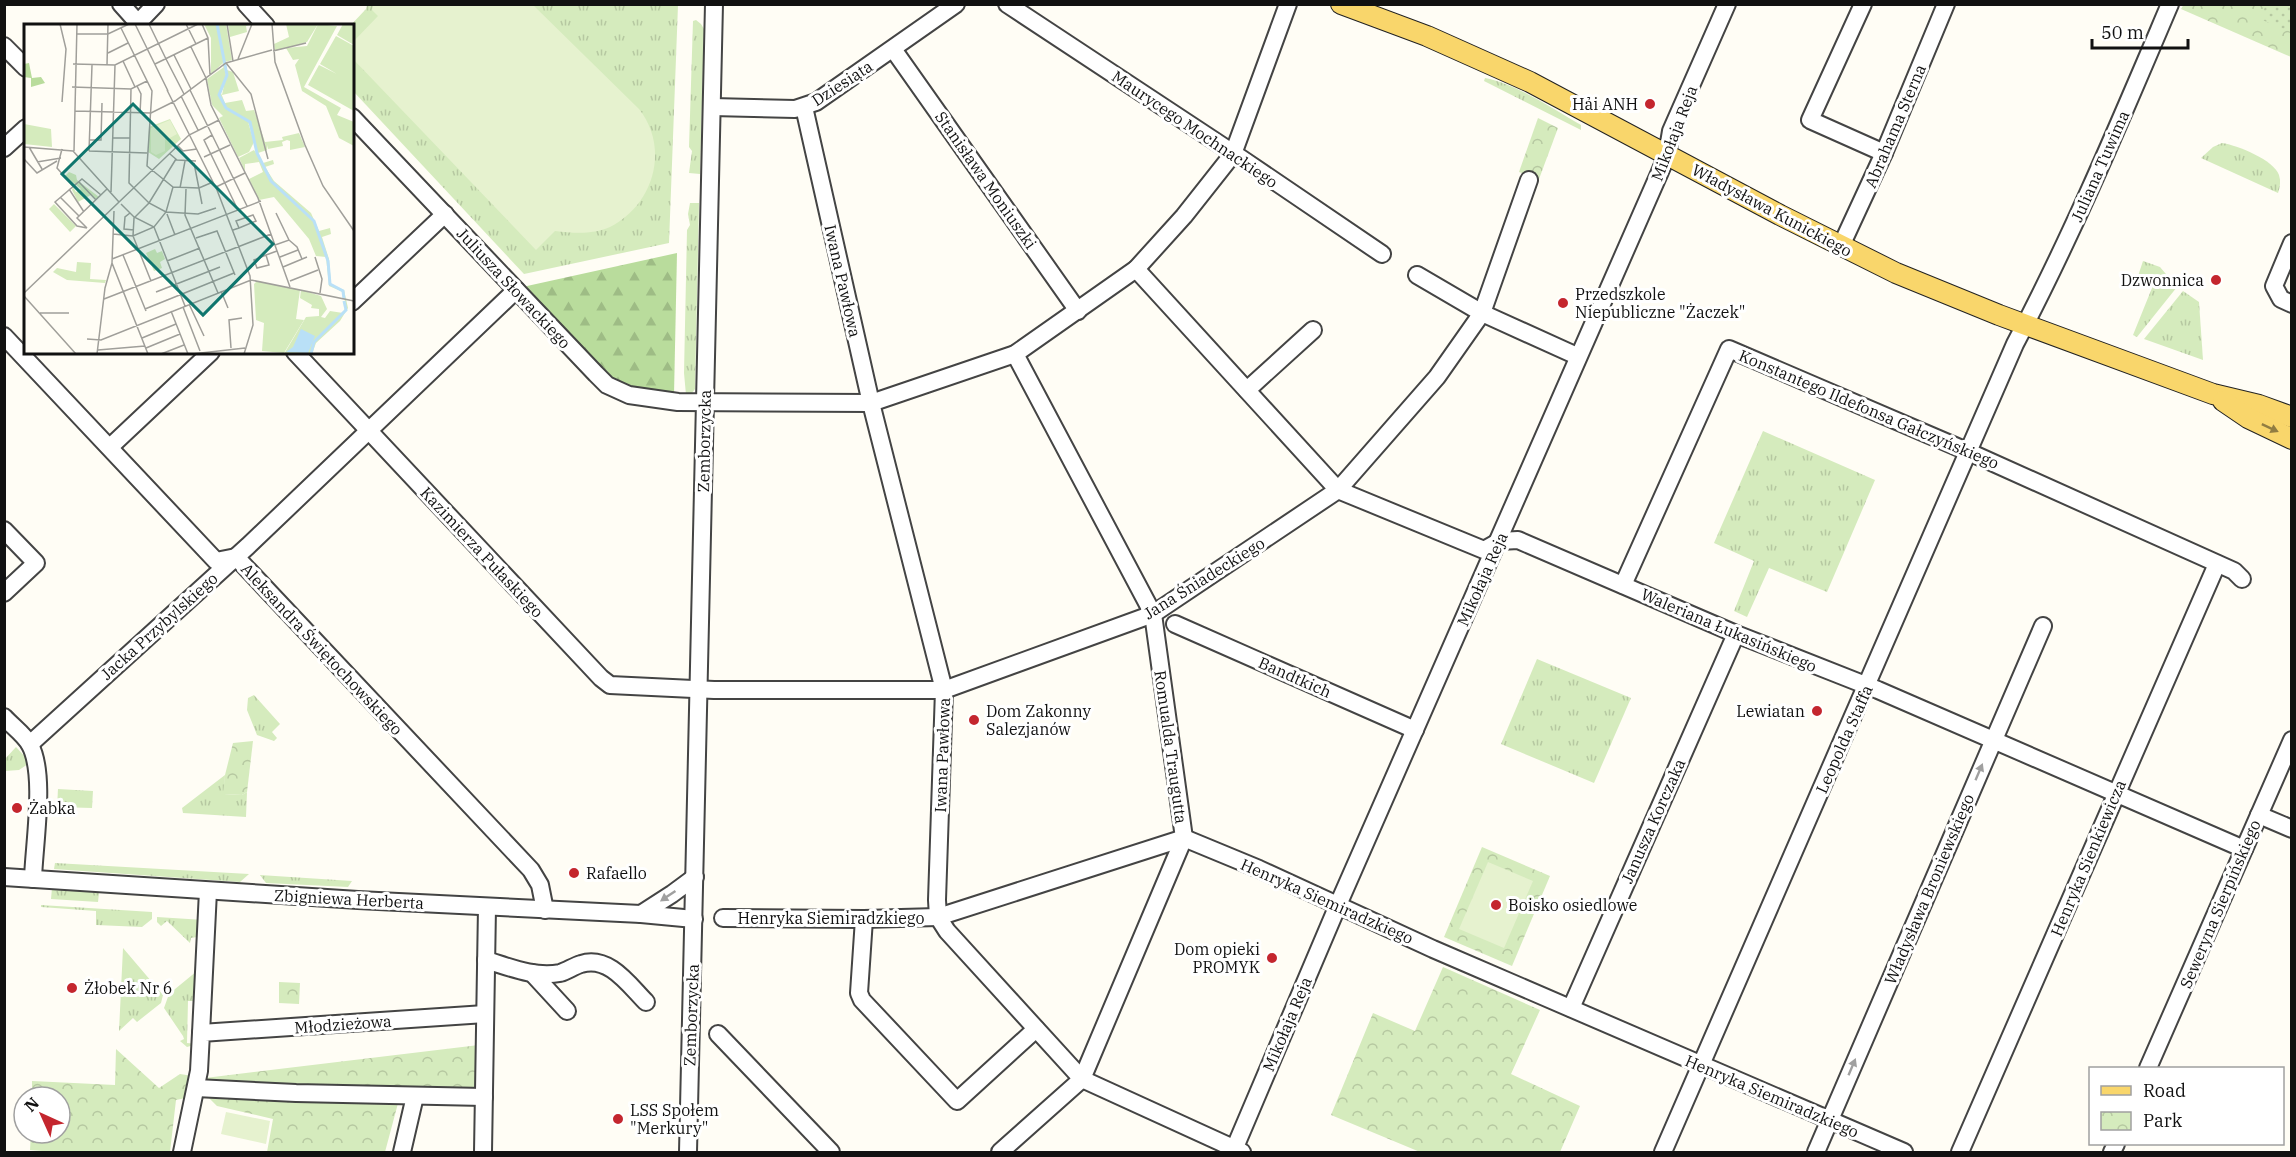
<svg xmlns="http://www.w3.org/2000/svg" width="2296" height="1157" font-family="'IBM Plex Serif',serif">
	<defs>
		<pattern id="grass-tufts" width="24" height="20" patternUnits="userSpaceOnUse" patternTransform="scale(1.5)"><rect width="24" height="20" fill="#d5ebbd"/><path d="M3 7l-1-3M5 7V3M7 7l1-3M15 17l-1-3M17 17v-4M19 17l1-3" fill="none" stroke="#b6c8a1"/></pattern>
		<pattern id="forest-firs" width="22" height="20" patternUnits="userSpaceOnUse" patternTransform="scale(1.5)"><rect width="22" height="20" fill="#b9dc9c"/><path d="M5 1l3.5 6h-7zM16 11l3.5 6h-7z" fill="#9ebc85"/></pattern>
		<pattern id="park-crowns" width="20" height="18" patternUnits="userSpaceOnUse" patternTransform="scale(1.5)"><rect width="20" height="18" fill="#d5ebbd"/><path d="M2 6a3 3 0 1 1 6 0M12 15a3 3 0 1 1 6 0" fill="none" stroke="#b6c8a1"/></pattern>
		<pattern id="garden-dots" width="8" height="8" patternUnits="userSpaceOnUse" patternTransform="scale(1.5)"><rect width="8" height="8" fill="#d5ebbd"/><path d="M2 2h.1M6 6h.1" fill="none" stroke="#b6c8a1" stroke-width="1.8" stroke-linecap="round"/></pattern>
	</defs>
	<rect width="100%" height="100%" fill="#fffdf5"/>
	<g fill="url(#grass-tufts)">
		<path d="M367,5H678L669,243L524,274L353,91L352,26H350L366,9Z"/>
		<path d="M696,20L701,24L704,29L700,174L689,173L692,151L689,147L693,21Z"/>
		<path d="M1485,78C1517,84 1553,109 1581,125V130L1484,81Z"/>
		<path d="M2222,143C2237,145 2274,160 2279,175C2281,181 2280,187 2278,193L2201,158L2213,147Z"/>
		<path d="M690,203H699L695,389L692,393L686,395L684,373L687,230L690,225L688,214Z"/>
		<path d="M2143,261L2160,267L2177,287L2137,337L2133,335L2154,283L2138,276Z"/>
		<path d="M2183,291L2199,302L2203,360L2144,339Z"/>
		<path d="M1763,431L1875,480L1827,592L1769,568L1747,617L1734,611L1754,561L1714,543Z"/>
		<path d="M1537,659L1631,698L1594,783L1501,744Z"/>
		<path d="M254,695L280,724L272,732L277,738L274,741L257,735L247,710L248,698Z"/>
		<path d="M16,747L29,761L28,764L19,770L5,771V759Z"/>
		<path d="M225,775L224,794L242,795L247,792L246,817L183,813L182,808Z"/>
		<path d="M58,789L93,791L92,808L57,807Z"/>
		<path d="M55,863L249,874L240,882L54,869Z"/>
		<path d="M260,875L352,881L348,887L266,883Z"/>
		<path d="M52,888L99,893L98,902L51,899Z"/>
		<path d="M41,905L152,912V919L142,927L96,925V911L41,907Z"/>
		<path d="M157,917L204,920L203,936L191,938L190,943L167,921L161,926L157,922Z"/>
		<path d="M123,948L163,995L161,1003L137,1022L133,1018L119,1031Z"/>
		<path d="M197,971L199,1001H188L187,1043L197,1044L187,1047L180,1041L184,1039L183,1036L164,1008L169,994Z"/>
	</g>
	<path fill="url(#forest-firs)" d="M677,253L674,395L629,388L609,379L523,291L527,286Z"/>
	<g fill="url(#park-crowns)">
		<path d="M2184,4L2291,5V57L2181,9Z"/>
		<path d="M1538,118L1558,128L1539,179L1519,172Z"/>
		<path d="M253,741L247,792L242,795L223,794L225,775L233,743Z"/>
		<path d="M1482,847L1550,876L1512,966L1444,937Z"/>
		<path d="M1443,967L1540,1010L1511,1074L1580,1106L1560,1152H1420L1331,1115L1373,1013L1415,1031Z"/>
		<path d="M279,982L300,983L299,1004L279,1003Z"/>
		<path d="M479,1045L477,1092H401L385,1152H267L273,1119L217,1106L205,1094L176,1100L170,1152H54L30,1150L31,1133H60V1097H32V1081L115,1085L116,1049L159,1088L180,1074L205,1078Z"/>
	</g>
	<path fill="url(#garden-dots)" d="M2266,5L2291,6V32L2260,19Z"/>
	<g fill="#e6f2cf">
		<path d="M373,5H533L639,109C670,148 654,205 610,227C592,235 573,233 555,231L536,250L353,59V42L378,16L372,10Z"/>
		<path d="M1488,862L1533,881L1504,948L1459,929Z"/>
		<path d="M226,1112L270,1121L266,1144L221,1134Z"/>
	</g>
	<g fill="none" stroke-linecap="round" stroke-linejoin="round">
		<defs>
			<g id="minor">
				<path d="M121,4L138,23"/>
				<path d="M246,4L266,26"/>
				<path d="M1007,4L1242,159L1382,254"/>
				<path d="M1863,4L1810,120L1884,153"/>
				<path d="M135,26L156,4"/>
				<path d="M4,46L26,68"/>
				<path d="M893,49L1078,311"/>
				<path d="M712,107L795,109L816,102L956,4"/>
				<path d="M804,107L871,403L944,690L937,900L938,917L947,931L1082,1079L1242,1152"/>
				<path d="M352,117L596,374L607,385L629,395L678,402L871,403L1015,354L1136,269L1184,216L1233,154L1288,4"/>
				<path d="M4,148L26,128"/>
				<path d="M2292,243L2274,286L2281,299L2292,304"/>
				<path d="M1841,246L1884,153L1946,4"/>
				<path d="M1136,269L1338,490L1484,550L1500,541L1518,540L1736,634L1878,690L2244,849"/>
				<path d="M1417,275L1482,313L1577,356"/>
				<path d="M352,302L445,214"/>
				<path d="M4,336L216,561L236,557L531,870L540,885L545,910"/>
				<path d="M295,352L601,678L610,685L714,690H944L1153,614L1338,490L1437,377L1482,313L1529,180"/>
				<path d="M1247,390L1313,330"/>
				<path d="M110,447L211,352"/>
				<path d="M4,530L36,563L4,593"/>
				<path d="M1623,585L1729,349L1969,452L2234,571L2242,579"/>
				<path d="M1175,624L1415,730"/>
				<path d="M4,717C12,726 25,735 30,745C46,774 34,844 33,879"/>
				<path d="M30,744L248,546L516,290"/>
				<path d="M2259,815L2292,829"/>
				<path d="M4,877L358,900L641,914L694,919"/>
				<path d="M641,914L672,894L695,877"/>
				<path d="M723,918L864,919L938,917L1184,838L1259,869L1433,949L1904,1152"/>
				<path d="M864,919L859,993L862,1000L957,1101L1036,1029"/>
				<path d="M486,960C509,967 535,978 560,973C567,971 574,966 581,964C609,955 629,985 646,1002"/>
				<path d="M532,973L567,1011"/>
				<path d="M1571,1008L1736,634"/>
				<path d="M201,1033L208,891"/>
				<path d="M718,1034L831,1152"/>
				<path d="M2148,1068L2292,740"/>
				<path d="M196,1088L296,1093L484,1097"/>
				<path d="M182,1152L199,1071L201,1033L485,1014"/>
				<path d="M402,1152L415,1096"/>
				<path d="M483,1152L487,907"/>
				<path d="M688,1152L714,4"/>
				<path d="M1000,1152L1082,1079L1184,838L1153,614L1015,354"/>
				<path d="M1233,1152L1341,898L1659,174L1667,155L1671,131L1727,4"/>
				<path d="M1663,1152L2015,344C2073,234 2121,119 2170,4"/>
				<path d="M1816,1152L2043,626"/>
				<path d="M1960,1152L2217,564"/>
				<path d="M2112,1152L2116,1144"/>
			</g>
			<g id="major">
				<path d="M1341,4L1427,36L1530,82L1780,215L1896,273L1999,315L2213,394L2259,405L2292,417"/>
				<path d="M2223,401L2248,418L2292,439"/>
			</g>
		</defs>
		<use href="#minor" stroke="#444" stroke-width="20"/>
		<use href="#major" stroke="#222" stroke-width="22"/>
		<use href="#minor" stroke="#fff" stroke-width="16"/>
		<use href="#major" stroke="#f9d66b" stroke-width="20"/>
	</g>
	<defs><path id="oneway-solid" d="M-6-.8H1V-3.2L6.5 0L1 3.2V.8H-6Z" transform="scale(1.5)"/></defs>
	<use fill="#917d42" href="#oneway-solid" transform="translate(2270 428) rotate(25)"/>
	<g fill="#a0a0a0">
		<use href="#oneway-solid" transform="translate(1979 772) rotate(-67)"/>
		<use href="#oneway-solid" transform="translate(668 896) rotate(146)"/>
		<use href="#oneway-solid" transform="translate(1852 1067) rotate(-67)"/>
	</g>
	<g fill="#c4262e" stroke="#fff" stroke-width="2">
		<circle cx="1650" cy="104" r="6"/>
		<circle cx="2216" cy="280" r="6"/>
		<circle cx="1563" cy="303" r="6"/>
		<circle cx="1817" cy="711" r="6"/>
		<circle cx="974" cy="720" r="6"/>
		<circle cx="17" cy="808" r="6"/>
		<circle cx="574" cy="873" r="6"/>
		<circle cx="1496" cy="905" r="6"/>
		<circle cx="1272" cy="958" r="6"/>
		<circle cx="72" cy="988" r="6"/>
		<circle cx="618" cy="1119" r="6"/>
	</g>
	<g text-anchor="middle" stroke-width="6" stroke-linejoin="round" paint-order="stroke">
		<g font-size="16" fill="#111" stroke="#fff">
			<text transform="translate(842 83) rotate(-33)" y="6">Dziesiąta</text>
			<text transform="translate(1895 126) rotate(-67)" y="6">Abrahama Sterna</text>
			<text transform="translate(1195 129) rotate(34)" y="6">Maurycego Mochnackiego</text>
			<text transform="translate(1674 133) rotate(-69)" y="6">Mikołaja Reja</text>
			<text transform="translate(2100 166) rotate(-66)" y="6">Juliana Tuwima</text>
			<text transform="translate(986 180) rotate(55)" y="6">Stanisława Moniuszki</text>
			<text transform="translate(1772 210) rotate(28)" y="6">Władysława Kunickiego</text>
			<text transform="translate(843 281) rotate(77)" y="6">Iwana Pawłowa</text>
			<text transform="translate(514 288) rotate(47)" y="6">Juliusza Słowackiego</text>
			<text transform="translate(1869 409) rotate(23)" y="6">Konstantego Ildefonsa Gałczyńskiego</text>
			<text transform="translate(704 441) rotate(-89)" y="6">Zemborzycka</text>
			<text transform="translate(482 552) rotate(47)" y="6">Kazimierza Pułaskiego</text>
			<text transform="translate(1204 578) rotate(-32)" y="6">Jana Śniadeckiego</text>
			<text transform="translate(1482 579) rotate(-66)" y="6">Mikołaja Reja</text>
			<text transform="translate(159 626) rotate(-42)" y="6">Jacka Przybylskiego</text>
			<text transform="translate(1729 630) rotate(23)" y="6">Waleriana Łukasińskiego</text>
			<text transform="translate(322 649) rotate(47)" y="6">Aleksandra Świętochowskiego</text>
			<text transform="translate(1295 677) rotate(24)" y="6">Bandtkich</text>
			<text transform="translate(1844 739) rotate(-66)" y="6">Leopolda Staffa</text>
			<text transform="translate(1171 747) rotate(82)" y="6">Romualda Traugutta</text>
			<text transform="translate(942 755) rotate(-88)" y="6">Iwana Pawłowa</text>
			<text transform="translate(1653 821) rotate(-66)" y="6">Janusza Korczaka</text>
			<text transform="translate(2088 858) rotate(-67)" y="6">Henryka Sienkiewicza</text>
			<text transform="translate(1929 889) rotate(-67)" y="6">Władysława Broniewskiego</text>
			<text transform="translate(349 899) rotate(3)" y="6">Zbigniewa Herberta</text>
			<text transform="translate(1327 901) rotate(24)" y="6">Henryka Siemiradzkiego</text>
			<text transform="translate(2220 904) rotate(-67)" y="6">Seweryna Sierpińskiego</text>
			<text x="831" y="924">Henryka Siemiradzkiego</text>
			<text transform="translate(691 1015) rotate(-88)" y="6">Zemborzycka</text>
			<text transform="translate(343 1024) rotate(-4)" y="6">Młodzieżowa</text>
			<text transform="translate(1287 1024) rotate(-67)" y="6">Mikołaja Reja</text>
			<text transform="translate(1772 1096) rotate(23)" y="6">Henryka Siemiradzkiego</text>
		</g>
		<g font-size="16" fill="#111" stroke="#fff" text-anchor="start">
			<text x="1638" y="110" text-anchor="end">Hải ANH</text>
			<text x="2204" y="286" text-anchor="end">Dzwonnica</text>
			<text x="1575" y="300">Przedszkole<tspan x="1575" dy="18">Niepubliczne "Żaczek"</tspan></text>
			<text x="986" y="717">Dom Zakonny<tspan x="986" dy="18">Salezjanów</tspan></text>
			<text x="1805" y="717" text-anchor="end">Lewiatan</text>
			<text x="29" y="814">Żabka</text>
			<text x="586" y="879">Rafaello</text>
			<text x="1508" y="911">Boisko osiedlowe</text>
			<text x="1260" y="955" text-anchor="end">Dom opieki<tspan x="1260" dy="18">PROMYK</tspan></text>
			<text x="84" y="994">Żłobek Nr 6</text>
			<text x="630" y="1116">LSS Społem<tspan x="630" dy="18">"Merkury"</tspan></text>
		</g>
	</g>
	<g transform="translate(24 24)">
		<rect width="330" height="330" fill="#fffdf5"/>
		<path d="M192,0L200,18L199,38L204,53L197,69L201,79L218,76L222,87L230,86L241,118L259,116L258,113L275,109L281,123L266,126V117L263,116L258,118L259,122L244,125L243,121V126L234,129L239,139L249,136L250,140L241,143L250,157L287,189L295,207L306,204L307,210L298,213L305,235L307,260L320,266L324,284L316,297L292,319L288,330H260L282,293L295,292V285L287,284L288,281L276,274L277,266L297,272L303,285L297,293L301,294L306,287L319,289L322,282L319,268L305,262L302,233L292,232L285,215L250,173L235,176L225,155L239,148L235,138L221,140V147L215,134L230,126L232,129L230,118L225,100L203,86L195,71L202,51L197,35L198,20ZM204,0H228V1L222,2L223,8L206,13ZM294,0L313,2L280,63L317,84L313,91L330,98V122L315,114L302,82L278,67L271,41L275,35L269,36L262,24L283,22ZM319,0H330V21L313,11ZM312,12L330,22V87L284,61L295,41L313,50L296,40ZM146,95L157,115L135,135L124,128L125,103ZM53,238L67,239L66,255L82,256L81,259L43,256L29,248L33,244L52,248Z" fill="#d5ebbd"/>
		<path d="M5,39L8,54L17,53L21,59L7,63V54L0,53V40Z" fill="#b9dc9c"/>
		<path d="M0,100L27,105L28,123L0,120ZM45,148L52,151L53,156L75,173L72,175L67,171L54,178L48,166L49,163L52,168L57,165L41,152ZM131,225L133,229L138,227L141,235L136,238L138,244L130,247L122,229ZM233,257L276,266L272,295L280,296L260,329L238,327L240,299L232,296L230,260Z" fill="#d5ebbd"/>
		<path d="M180,0H192L198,20V40L187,50V14ZM194,0H202L208,36L201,38ZM262,0H294L283,18L251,27L250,20L265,13ZM200,43L202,51L195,71L203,85L224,98L230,118L225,128L214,133L195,94L199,92L188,81L183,55ZM203,46L209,48L215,67L198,71ZM30,180L52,202L46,208L25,185Z" fill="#d5ebbd"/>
		<path d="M146,96L153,110L144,115L141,111V127L132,131L127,128V104Z" fill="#e6f2cf"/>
		<path d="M277,305L291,312L284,329L262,328L269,323Z" fill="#b9e0f7"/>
		<path fill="none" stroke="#b9e0f7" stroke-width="3" d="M193,0L203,51L195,71L202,84L226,98L233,129L247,157L290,197L304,237L306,260L319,267L320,275M287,330L290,318L322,286L320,277"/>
		<path fill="none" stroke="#a09f9a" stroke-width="1.5" d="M36,0L42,25L38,78M111,0L144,67M125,0L142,35M162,0L172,20M178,0L184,14L186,51M203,0L209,37M248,0L251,38L281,121L299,162L330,207M97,4L128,67L123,142L149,163L175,164L189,158M53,10H84L105,0M167,23L182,54M249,27L282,19M84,29L104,19M150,31L167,65M142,35L160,70M214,35L228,0M99,37L111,63M202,39L227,70L244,135M49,40L91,41L174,0M131,40L184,14M83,41L84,0M182,54L187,81L234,174L266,263M113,62L117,70L116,89M48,63L107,65L123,57M107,65L105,159L125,179L142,188L174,190L192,184M143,66L193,166L226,252L229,301L220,330M166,66L223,182M157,72L174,106M51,87L127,89L151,77L202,39L248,26M188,111L180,116L214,186M88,114H106M66,116H77L78,79M154,122L159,127L173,125M0,123L49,127L95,178M5,123L18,145M38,125L33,144L49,162M50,127L53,0M65,127L68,41M65,127L123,129M146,130L153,136L172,137M180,133L206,121M0,135L13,149L33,137M13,138L37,134M170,139L178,180M55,158L72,176M192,163L221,149M156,164L161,137M45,165L60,188M162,165L161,191L194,269M87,168L91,41M36,173L55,192M97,180L110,193L130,203L161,282M90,187L88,239L124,330M106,189L101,193L100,205L110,206M252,189L265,216M143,190L151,211M63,204L53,202L31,178L58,155L77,171M63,204L53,194L83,165M209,206L215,204L232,197L229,191L212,197L215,204M89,210L109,212L130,203L142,188L149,163M172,214L193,207L211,251M251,221L265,216L273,223L278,235M99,231L122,287M242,231L245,241L233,244L230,236L242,231L253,227M256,233L274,226M291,233L298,255L296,269M88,235L237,177M143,237L176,224M259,243L283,233M127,257L109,212L110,194L125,179L152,135M266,257L294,246M197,267L204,284M132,268L196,243M0,269L165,111L195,96M0,272L52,330M80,275L247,210M165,280L180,312M159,283L176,327M121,285L210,249M147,287L164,330M16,289H45M118,314L152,300M63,315L77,316L227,256L330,277M122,324L156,310M207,324L205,296L218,294M74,326L121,322M73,330L81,264L88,239M137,330L160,321M168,330L221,324"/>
		<path fill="#0f766e" fill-opacity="0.15" stroke="#0f766e" stroke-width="3" d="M109,80L249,220L179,291L38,150Z"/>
		<rect width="330" height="330" fill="none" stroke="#111" stroke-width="3"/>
	</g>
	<rect width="2296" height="1157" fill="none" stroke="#111111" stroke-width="12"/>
	<rect x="2089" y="1067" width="195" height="78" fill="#ffffff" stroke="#a0a0a0" stroke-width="1.5"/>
	<rect x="2101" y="1086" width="30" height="9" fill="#f9d66b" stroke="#a0a0a0" stroke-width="1.5"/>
	<text x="2143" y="1097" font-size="18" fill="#111111">Road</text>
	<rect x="2101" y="1112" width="30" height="18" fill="url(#park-crowns)" stroke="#a0a0a0" stroke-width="1.5"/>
	<text x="2143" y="1127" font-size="18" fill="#111111">Park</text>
	<g transform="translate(42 1115) rotate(315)"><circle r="28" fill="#ffffff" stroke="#a0a0a0" stroke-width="1.5"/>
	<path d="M0-4.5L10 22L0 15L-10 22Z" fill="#c4262e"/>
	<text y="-9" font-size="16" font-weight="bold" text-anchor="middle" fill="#111111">N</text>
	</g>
	<path d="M2092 39v9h96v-9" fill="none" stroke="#111111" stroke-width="3"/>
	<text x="2101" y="39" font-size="18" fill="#111111" stroke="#ffffff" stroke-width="4.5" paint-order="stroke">50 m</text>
</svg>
